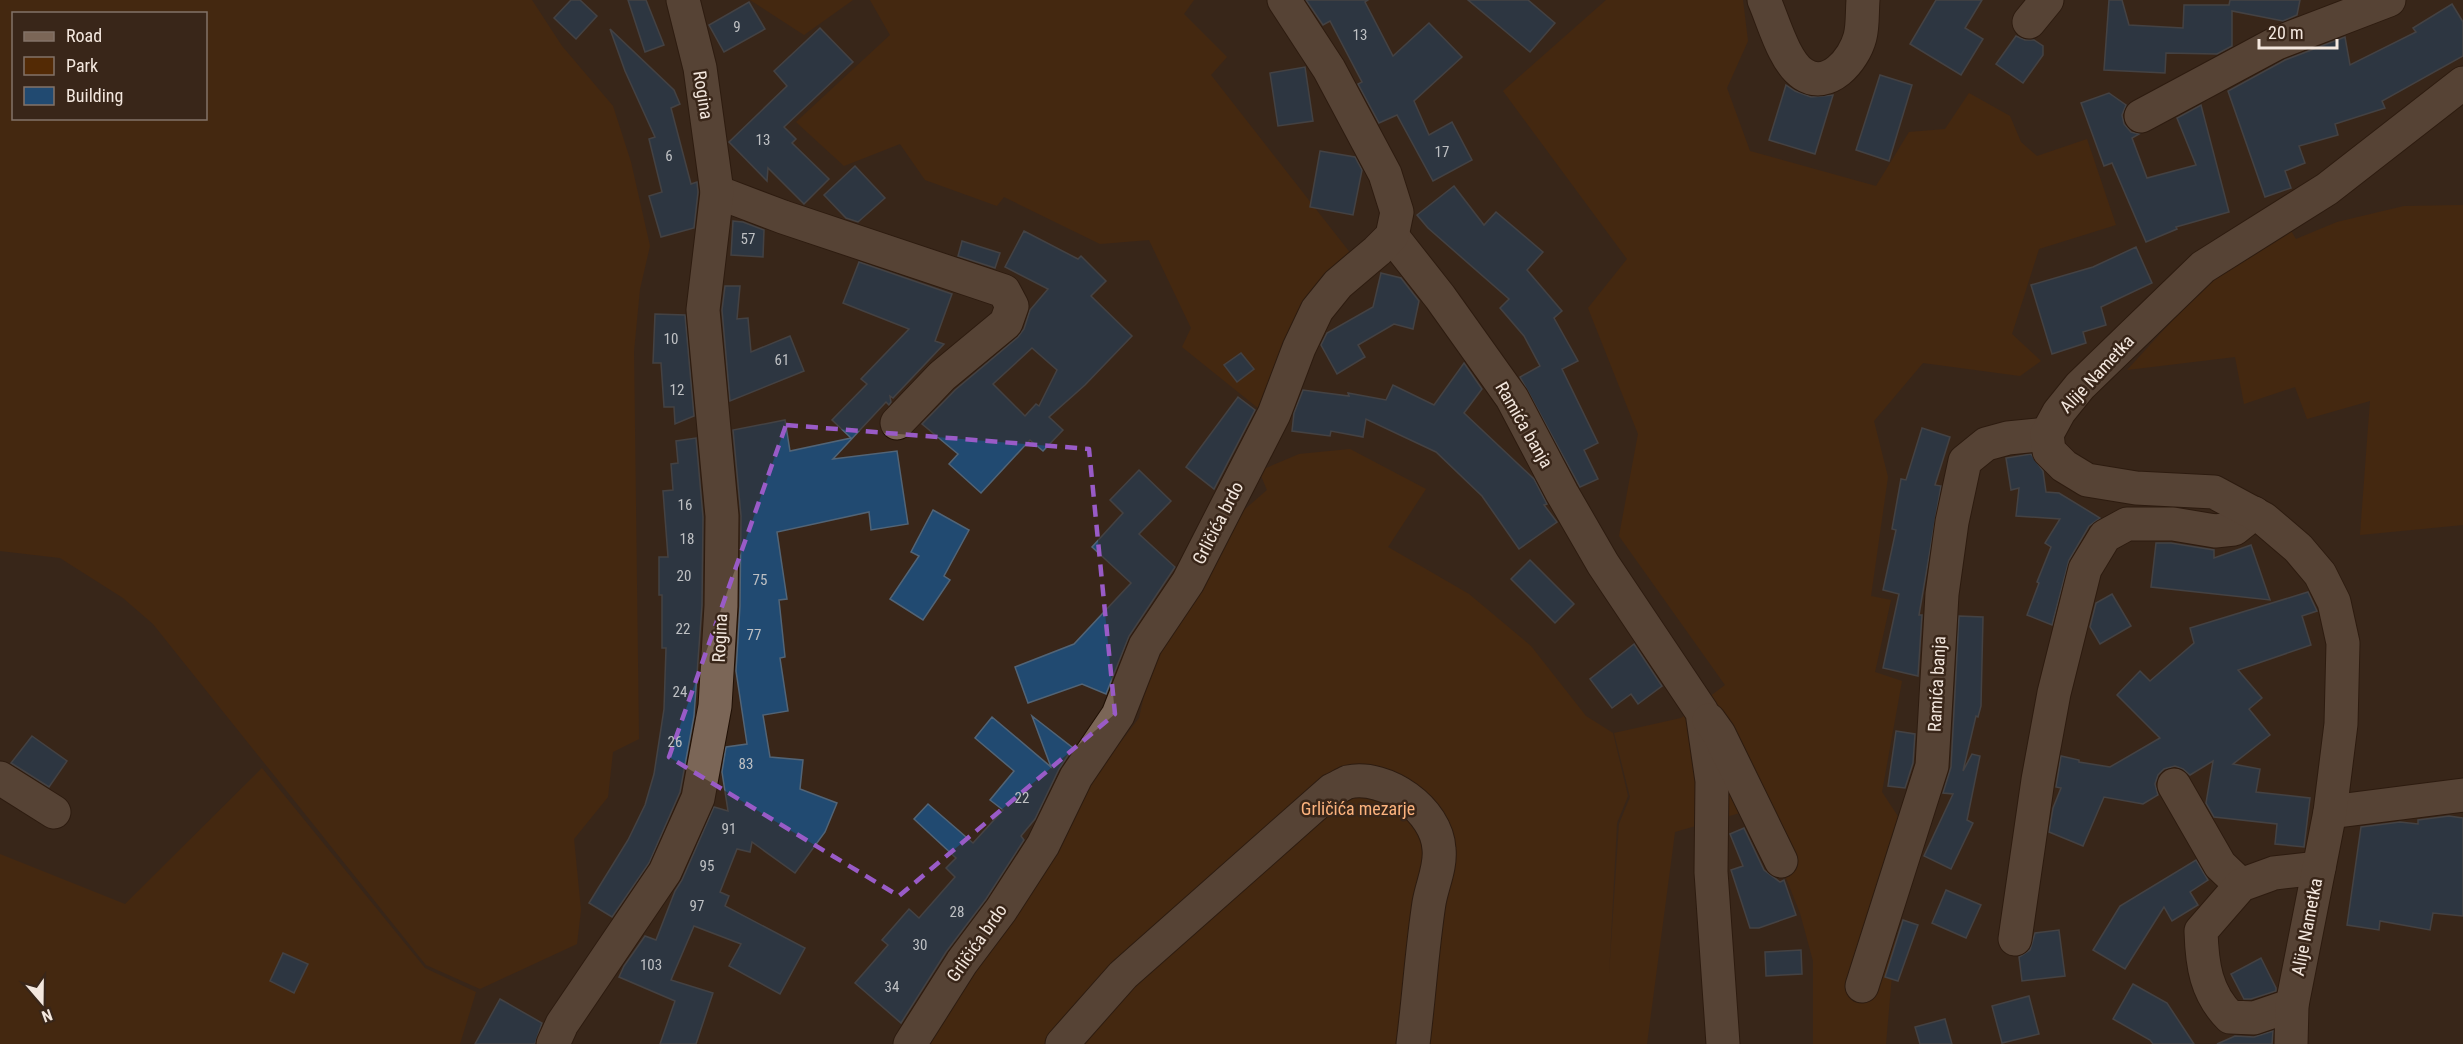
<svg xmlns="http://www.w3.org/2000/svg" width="2463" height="1044" font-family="'Roboto Condensed',sans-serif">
	<rect width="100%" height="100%" fill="#392619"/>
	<g fill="#532a05" fill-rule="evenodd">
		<path d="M0,0H532L562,46L613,106L631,162L650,246L640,289L634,351L639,739L613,752L608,797L574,839L581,910L577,944L480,989L426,965L153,624L123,598L60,558L0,551ZM14,14H206V118H14Z"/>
		<path d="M750,0H853L804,35Z"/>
		<path d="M870,0H1194L1184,14L1227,57L1211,75L1355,259L1269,417L1182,347L1191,328L1149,240L1100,244L1004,197L997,206L925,180L900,144L844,166L796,122L890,35Z"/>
		<path d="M1606,0H1743L1748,41L1727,88L1750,151L1876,186L1909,132L1945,129L1969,93L2010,116L2021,142L2037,156L2087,139L2116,225L2039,249L2012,334L2041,361L2020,376L1923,363L1874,421L1888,477L1871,596L1891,600L1875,672L1902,681L1882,792L1905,827L1886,1044H1813V961L1800,913L1786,878L1750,810L1675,832L1647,1044H927L951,998L1058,854L1095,776L1139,718L1153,656L1196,600L1244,510L1267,490L1259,471L1299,454L1350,449L1426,489L1388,547L1469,594L1531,646L1586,716L1613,733L1628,796L1617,823L1609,975L1619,824L1630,797L1614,733L1681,718L1725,685L1619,536L1638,434L1588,308L1627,259L1503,91Z"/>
		<path d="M2463,205V525L2360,535L2370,401L2307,419L2295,387L2244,404L2235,357L2127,370L2224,264L2291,231L2296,239L2337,222L2404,206Z"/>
		<path d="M262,768L425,968L476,992L460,1044H0V854L125,904Z"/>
	</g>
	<g fill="#214a71" stroke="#526476" stroke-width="1.5" fill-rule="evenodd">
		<path d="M571,0H580L597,16L576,39L554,18Z"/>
		<path d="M628,0H646L664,45L645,52Z"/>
		<path d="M1306,0H1368L1365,2L1393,56L1429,23L1462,57L1414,101L1429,135L1452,122L1472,160L1433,181L1397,115L1379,123L1358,84L1362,82L1330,21L1323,25Z"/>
		<path d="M1468,0H1528L1555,23L1530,52Z"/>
		<path d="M1936,0H1982L1965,28L1983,39L1961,75L1910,44Z"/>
		<path d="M2109,0H2122L2129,25L2183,28L2184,5H2229L2230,0H2300L2297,15L2283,21L2232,11V46L2217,54L2166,53L2165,73L2104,70Z"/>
		<path d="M749,2L765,29L724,52L709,25Z"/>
		<path d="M2452,4L2463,22V56L2382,101L2385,108L2335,124L2338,135L2299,146L2305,163L2285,171L2291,188L2265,197L2228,91L2285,60L2345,37L2350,65L2416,32L2413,28Z"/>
		<path d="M820,28L853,62L784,127L796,139L792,143L829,179L804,204L768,168L767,181L729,142L787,86L774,71Z"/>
		<path d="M610,29L674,90L680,104L671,108L691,184L697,182L698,192L694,228L661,237L649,196L662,192L649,139L655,137L625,71Z"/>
		<path d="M2016,36L2025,40H2034L2043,46V55L2023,83L1996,64Z"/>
		<path d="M1305,67L1313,121L1278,126L1270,73Z"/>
		<path d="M1880,75L1912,85L1889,161L1856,150Z"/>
		<path d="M1786,85L1795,91L1811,97L1833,95L1815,154L1769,140Z"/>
		<path d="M2109,93L2126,105L2122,115L2124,124L2131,132L2139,134L2132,138L2147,178L2196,165L2177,118L2201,105L2229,212L2176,227L2177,229L2146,242L2112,163L2104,166L2081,103Z"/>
		<path d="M1320,151L1355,157L1362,170L1353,215L1310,207Z"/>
		<path d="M855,166L885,198L858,222L846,218L824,195Z"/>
		<path d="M1454,186L1484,225L1496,212L1543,252L1527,270L1562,311L1554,318L1578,361L1562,369L1598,443L1584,450L1598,479L1580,487L1520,377L1540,366L1524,336L1500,308L1509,299L1428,228L1417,215Z"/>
		<path d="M733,221L743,222L764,230L763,257L731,255Z"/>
		<path d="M1024,231L1078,259L1081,256L1106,281L1091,296L1132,336L1085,385L1049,417L1063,430L1043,451L1030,440L981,493L949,464L958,454L922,424L955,390L1018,337L1024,329L1030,310L1048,289L1005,267ZM1032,348L1057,370L1039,406L1036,404L1025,416L993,384Z"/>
		<path d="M962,241L1000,253L995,268L958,256Z"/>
		<path d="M2136,247L2152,283L2101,307L2106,325L2083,332L2086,343L2052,354L2031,285L2093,267Z"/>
		<path d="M859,262L952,294L935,341L944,344L893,398L890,396L891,402L889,405L886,402L833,459L897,451L908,524L871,530L869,512L777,532L787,599L779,600L785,657L780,658L788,711L763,715L770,757L803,760L800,789L837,803L825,832L795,873L752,842L750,852L737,849L720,892L729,896L725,906L805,948L780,994L729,966L741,944L694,926L671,980L713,993L696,1044H660L675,1001L619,977L624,966L645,936L656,940L675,891L682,880L714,807L728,811L722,772L726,747L747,744L736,671L740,606L741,516L733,430L785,420L790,451L851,438L832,420L867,384L861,379L909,329L843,303Z"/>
		<path d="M1381,273L1401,278L1419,301L1413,329L1394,324L1358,345L1365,357L1337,374L1321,345L1327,333L1373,307Z"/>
		<path d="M725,286H740L737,319L748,318L751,352L790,336L804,371L730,401L722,310Z"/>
		<path d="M655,314L685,315L694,416L675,424L674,407H664L661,363H653Z"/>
		<path d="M1241,353L1254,369L1237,382L1224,365Z"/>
		<path d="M1464,363L1482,389L1464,413L1534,479L1547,504L1544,505L1557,522L1519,549L1482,496L1436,452L1366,419L1363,437L1331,431L1330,436L1292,431L1294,413L1303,390L1349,396L1348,393L1386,400L1393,385L1434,405Z"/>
		<path d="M1238,397L1255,410L1214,489L1186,467Z"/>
		<path d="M1922,428L1950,437L1935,485L1941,486L1919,615H1922L1918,676L1883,668L1899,594L1883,590L1896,530L1892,529L1901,479L1906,480Z"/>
		<path d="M696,438L703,517L702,605L694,716L680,792L649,863L612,917L589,903L628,840L645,805L654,774L664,709L666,648H662V595H659V557H668L663,491L673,490L671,464L678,463L676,441Z"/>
		<path d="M2031,454L2043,471L2046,492L2059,493L2100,518L2089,526L2069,560L2052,625L2027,615L2039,583L2037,582L2051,547L2045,543L2060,519L2016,516L2019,488L2011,490L2006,458Z"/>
		<path d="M1139,470L1171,501L1139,534L1175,567L1129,636L1106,694L1082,684L1028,703L1015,667L1074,644L1131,583L1092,547L1123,513L1110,500Z"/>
		<path d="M933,510L969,530L944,576L950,580L923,620L890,599L919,556L911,552Z"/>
		<path d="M2156,543H2171L2214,550V558L2251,545L2270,600L2151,587Z"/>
		<path d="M1530,560L1574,604L1555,623L1511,579Z"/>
		<path d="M2308,592L2317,611L2302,616L2311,645L2238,670L2262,698L2249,709L2270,735L2233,764L2260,769L2256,792L2310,798L2304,847L2275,844L2277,824L2214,817L2206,803L2213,761L2190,775L2183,769L2175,766L2164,769L2158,775L2155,784L2158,795L2143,804L2104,797L2083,846L2049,832L2053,808L2061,788L2056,787L2061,756L2079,760V762L2110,767L2160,738L2117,695L2140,671L2150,681L2194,643L2190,628Z"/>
		<path d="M2112,594L2131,626L2100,644L2090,627L2096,603Z"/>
		<path d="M1959,616L1983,617L1981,706L1978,717L1976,716L1963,771L1972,754L1980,756L1967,820L1973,823L1951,869L1924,856L1953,794L1943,793L1951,767Z"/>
		<path d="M1634,644L1662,686L1638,704L1631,694L1612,708L1590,679Z"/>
		<path d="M1032,716L1073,748L1059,769L1035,819L1021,836L1024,840L986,899L946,952L901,1023L855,983L888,945L882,940L909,909L919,918L955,877L946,868L956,858L914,819L928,804L973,843L1003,810L990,800L1014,771L975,738L992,717L1051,767Z"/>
		<path d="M1896,731L1915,734L1913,763L1905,788L1888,786Z"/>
		<path d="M32,736L67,761L49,787L11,763Z"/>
		<path d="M2449,816L2463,818V916L2433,913L2430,930L2380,921L2379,930L2347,925L2361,827L2400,822L2418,824V820Z"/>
		<path d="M1744,828L1764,870L1780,882L1784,880L1796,915L1759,928H1750L1731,870L1743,866L1730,834Z"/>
		<path d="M2196,860L2208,880L2190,892L2198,905L2172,921L2164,907L2125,969L2093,950L2120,906Z"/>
		<path d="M1946,890L1981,905L1966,938L1932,923Z"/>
		<path d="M1903,920L1918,925L1898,981L1885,977Z"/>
		<path d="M2059,930L2065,976L2022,981L2019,957L2030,950L2035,933Z"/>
		<path d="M1801,950L1802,974L1766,976L1765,952Z"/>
		<path d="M283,953L308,964L294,993L270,981Z"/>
		<path d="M2261,958L2276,988V991L2251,999H2244L2231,974Z"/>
		<path d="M2133,984L2167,1003L2194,1044H2153L2150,1040L2113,1019Z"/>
		<path d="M2029,996L2039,1034L2002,1043L1992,1006Z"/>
		<path d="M500,999L542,1023L535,1044H475Z"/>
		<path d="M1945,1019L1952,1044H1920L1915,1027Z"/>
		<path d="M2273,1031L2272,1044H2217L2235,1036L2254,1037Z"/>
	</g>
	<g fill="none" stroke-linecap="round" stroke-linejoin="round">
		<defs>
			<g id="minor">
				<path d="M1764,0C1773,20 1784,62 1803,74C1828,91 1854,60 1860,37C1863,26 1862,12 1863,0"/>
				<path d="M2029,22L2047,0"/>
				<path d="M2141,116L2277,43L2389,0"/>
				<path d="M717,192L783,217L1004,291L1012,306L1006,323L942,376L897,423"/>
				<path d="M1392,236L1440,297L1512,398L1562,493L1603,564L1702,712L1712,781L1711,872L1723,1044"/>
				<path d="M1709,720L1719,734L1781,861"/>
				<path d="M0,778L54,812"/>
				<path d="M2174,785L2220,865L2241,885"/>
				<path d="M2330,812L2463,795"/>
				<path d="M2015,939L2038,780L2054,693L2085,569L2105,536L2127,524H2173L2215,531L2234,529L2254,513"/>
				<path d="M1862,986L1932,766L1942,594L1952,522L1965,461L1986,444L2008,438L2047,434"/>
				<path d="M2292,1005L2254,1018L2230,1017C2206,993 2202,965 2201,931L2241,885L2274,873L2319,868"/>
				<path d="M553,1044L562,1024L665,872L698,798L715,706L721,606L722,516L703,310L717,192L700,68L683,0"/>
				<path d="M910,1044L962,962L1001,910L1043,845L1076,777L1118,715L1145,646L1188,582L1274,414L1299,348L1317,310L1338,284L1377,251L1392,236L1397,212L1385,174L1329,69L1284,0"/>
				<path d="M1062,1044L1123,975L1332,790C1337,788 1343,784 1348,782C1386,774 1437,810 1439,849C1441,867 1432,885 1429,903C1422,949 1419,997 1413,1044"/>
				<path d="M2291,1044L2292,1005L2330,812L2341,724L2343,643L2334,602L2320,574L2298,548L2264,519L2214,492L2136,488L2087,480L2064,466L2049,451L2047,434L2059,412L2080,386L2203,267L2327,189L2463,83"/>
			</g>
		</defs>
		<use href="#minor" stroke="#1f0f04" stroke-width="35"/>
		<use href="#minor" stroke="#7b6657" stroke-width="33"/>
	</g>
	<path d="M0 0H2463V1044H0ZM786,425L1089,449L1115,714L899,896L669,757Z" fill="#392619" fill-opacity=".55" fill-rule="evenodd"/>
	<path fill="none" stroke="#995bc7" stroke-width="4.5" stroke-dasharray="12 8" stroke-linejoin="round" d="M786,425L1089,449L1115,714L899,896L669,757Z"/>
	<g text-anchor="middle" stroke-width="5" stroke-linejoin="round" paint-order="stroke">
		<g font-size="15" fill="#bec0c3">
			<text x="737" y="32">9</text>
			<text x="1360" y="40">13</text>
			<text x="763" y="145">13</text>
			<text x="1442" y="157">17</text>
			<text x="669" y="161">6</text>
			<text x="748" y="244">57</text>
			<text x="671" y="344">10</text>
			<text x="782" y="365">61</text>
			<text x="677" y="395">12</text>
			<text x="685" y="510">16</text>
			<text x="687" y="544">18</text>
			<text x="684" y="581">20</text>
			<text x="760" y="585">75</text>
			<text x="683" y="634">22</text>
			<text x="754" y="640">77</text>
			<text x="680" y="697">24</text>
			<text x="675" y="747">26</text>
			<text x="746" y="769">83</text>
			<text x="1022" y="803">22</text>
			<text x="729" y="834">91</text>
			<text x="707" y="871">95</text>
			<text x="697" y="911">97</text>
			<text x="957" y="917">28</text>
			<text x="920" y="950">30</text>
			<text x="651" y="970">103</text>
			<text x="892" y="992">34</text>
		</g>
		<g font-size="18" fill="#f3e7de" stroke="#392619">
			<text transform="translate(703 95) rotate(81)" y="6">Rogina</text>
			<text transform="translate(2097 374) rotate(-47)" y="6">Alije Nametka</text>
			<text transform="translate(1524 425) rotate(60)" y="6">Ramića banja</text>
			<text transform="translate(1218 523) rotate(-63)" y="6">Grličića brdo</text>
			<text transform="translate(720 638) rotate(-87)" y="6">Rogina</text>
			<text transform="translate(1937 684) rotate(-87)" y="6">Ramića banja</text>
			<text transform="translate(2307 927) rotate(-79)" y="6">Alije Nametka</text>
			<text transform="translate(977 943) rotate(-55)" y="6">Grličića brdo</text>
		</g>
		<g font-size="18" fill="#fcb37e" stroke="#392619">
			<text x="1358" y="815">Grličića mezarje</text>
		</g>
	</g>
	<rect x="12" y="12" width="195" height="108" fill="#392619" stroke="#837368" stroke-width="1.5"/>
	<rect x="24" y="32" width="30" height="9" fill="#7b6657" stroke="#837368" stroke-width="1.5"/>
	<text x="66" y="42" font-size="18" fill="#f3e7de">Road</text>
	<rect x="24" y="57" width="30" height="18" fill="#532a05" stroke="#837368" stroke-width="1.5"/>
	<text x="66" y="72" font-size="18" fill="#f3e7de">Park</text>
	<rect x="24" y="87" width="30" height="18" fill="#214a71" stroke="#837368" stroke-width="1.5"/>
	<text x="66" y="102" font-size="18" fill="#f3e7de">Building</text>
	<g transform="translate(42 1002) rotate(160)" stroke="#392619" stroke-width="4.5" paint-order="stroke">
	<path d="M0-4.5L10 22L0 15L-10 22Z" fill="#f3e7de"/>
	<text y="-9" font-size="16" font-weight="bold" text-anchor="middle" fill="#f3e7de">N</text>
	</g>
	<path d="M2259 39v9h78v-9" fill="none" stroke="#f3e7de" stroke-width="3"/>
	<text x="2268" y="39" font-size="18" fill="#f3e7de" stroke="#392619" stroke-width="4.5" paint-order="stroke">20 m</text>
</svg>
